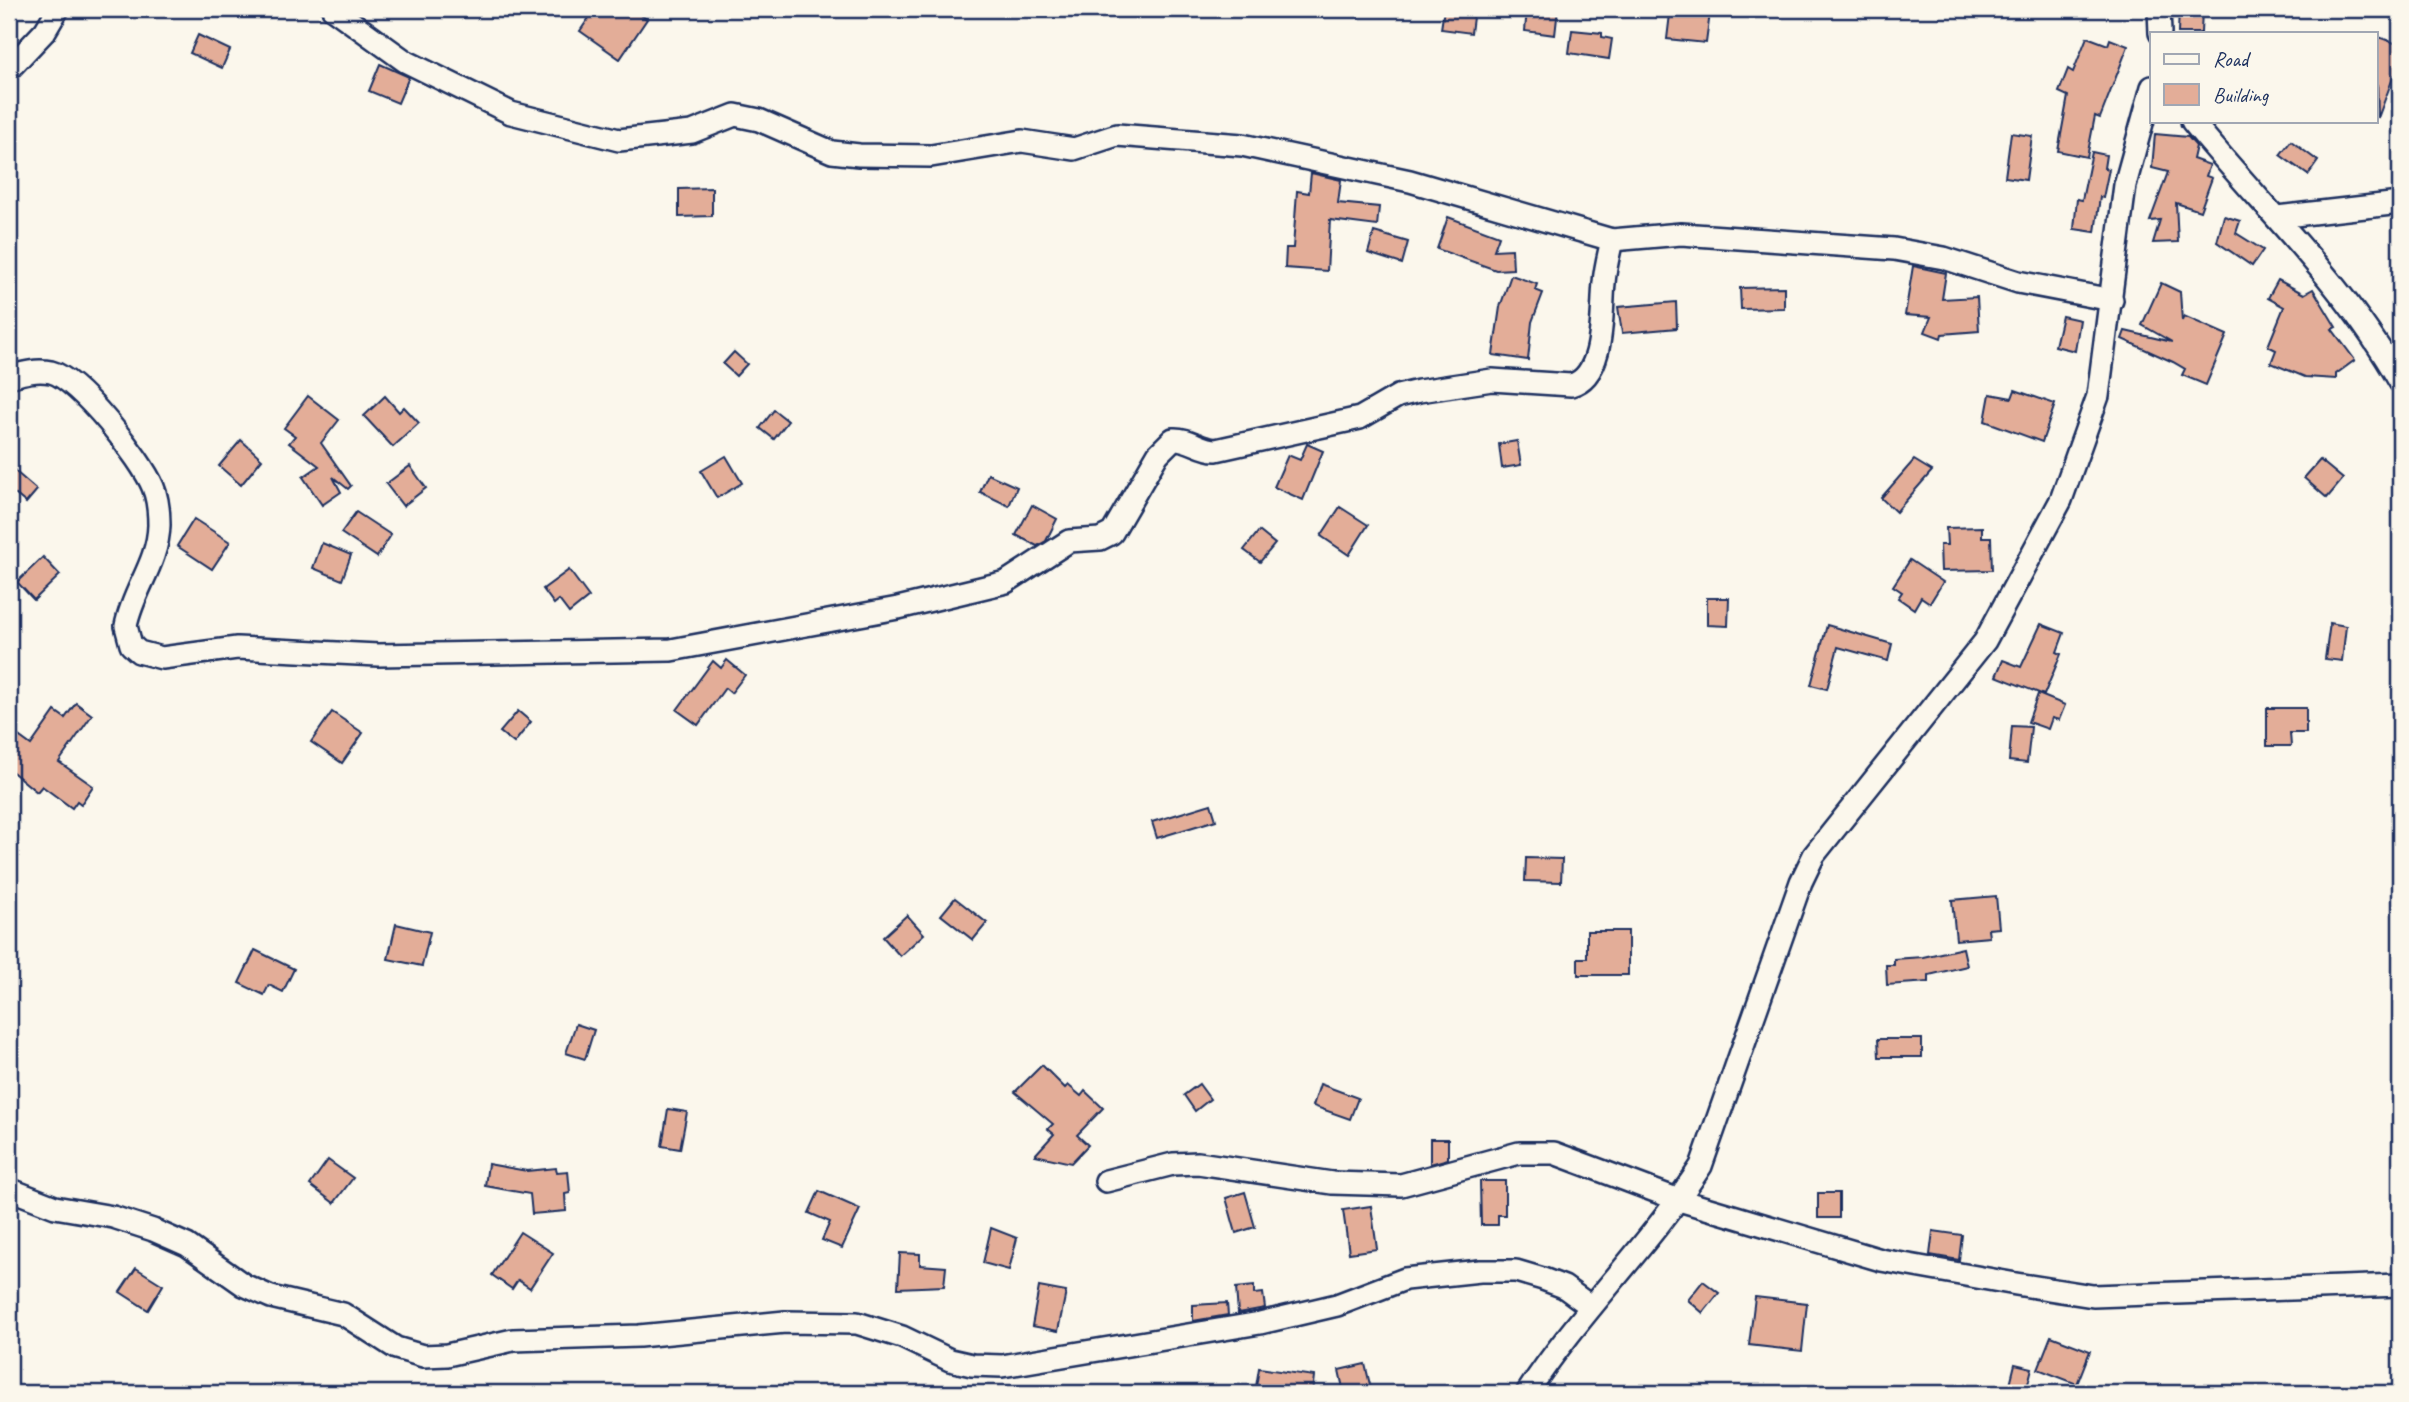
<svg xmlns="http://www.w3.org/2000/svg" width="2409" height="1402" font-family="Caveat,sans-serif">
	<rect width="100%" height="100%" fill="#fbf7ec"/>
	<filter id="ink" filterUnits="userSpaceOnUse"><feTurbulence type="fractalNoise" baseFrequency=".0143" numOctaves="2"/><feDisplacementMap in="SourceGraphic" scale="14" xChannelSelector="R" yChannelSelector="G"/><feConvolveMatrix kernelMatrix="1 2 1 2 8 2 1 2 1" color-interpolation-filters="sRGB"/></filter>
	<g filter="url(#ink)">
		<g fill="#e3ad98" stroke="#1b2f5e" stroke-width="2">
			<path d="M595,9H631L647,19L620,59L580,31Z"/>
			<path d="M1444,9H1474L1471,33L1441,29Z"/>
			<path d="M1527,9H1558L1555,35L1525,31Z"/>
			<path d="M2179,9H2202L2201,33H2178Z"/>
			<path d="M1682,10L1710,13L1706,43L1667,39L1670,14L1681,15Z"/>
			<path d="M1572,30L1602,33V37L1612,39L1609,59L1569,53Z"/>
			<path d="M198,35L230,50L222,68L190,53Z"/>
			<path d="M2376,36L2400,45V76L2394,75L2378,118Z"/>
			<path d="M2087,37L2108,45L2110,39L2128,46L2100,118L2095,116L2087,157L2058,151L2068,96L2059,92L2068,69L2073,72Z"/>
			<path d="M380,64L409,77L398,103L369,91Z"/>
			<path d="M2011,133L2032,136L2026,180L2005,177Z"/>
			<path d="M2155,134L2188,137L2196,146L2193,159L2210,165L2206,176L2212,178L2200,211L2176,203L2178,242L2153,243L2160,220L2150,221L2168,172L2152,168Z"/>
			<path d="M2291,141L2318,161L2308,175L2280,155Z"/>
			<path d="M2092,152L2106,155L2104,168L2109,169L2103,198L2100,197L2095,232L2074,229L2077,199L2082,200Z"/>
			<path d="M1311,173L1341,180L1338,203L1379,207L1377,226L1330,220L1327,271L1285,268L1286,248H1293L1297,191L1309,193Z"/>
			<path d="M712,188V216L679,217V189Z"/>
			<path d="M2224,216L2240,221L2236,233L2263,250L2252,266L2217,242Z"/>
			<path d="M1448,217L1499,236L1494,250L1512,249L1513,269L1496,270L1437,249Z"/>
			<path d="M1374,232L1408,242L1402,264L1368,253Z"/>
			<path d="M1913,266L1946,273L1942,299L1977,297L1979,331L1942,334L1941,338L1925,332L1931,317L1905,315Z"/>
			<path d="M1511,275L1537,284L1535,290L1543,293L1532,322L1528,360L1493,355L1500,307Z"/>
			<path d="M2278,280L2304,294L2313,289L2336,327L2332,329L2355,360L2336,374V379L2305,377L2271,363L2276,350L2268,346L2284,307L2268,298Z"/>
			<path d="M2161,283L2180,292L2182,321L2184,316L2227,335L2206,385L2182,375L2185,369L2173,362L2122,339L2125,331L2172,342L2142,325Z"/>
			<path d="M1784,287V308L1741,309L1740,288Z"/>
			<path d="M1676,302L1677,328L1622,333L1618,307Z"/>
			<path d="M2062,316L2080,320L2075,351L2055,346Z"/>
			<path d="M734,352L747,364L736,376L723,364Z"/>
			<path d="M2015,390L2055,404L2042,442L1985,421L1990,394L2012,398Z"/>
			<path d="M308,396L339,420L321,443L351,486L348,489L333,477L341,492L322,505L303,477L319,466L289,443L295,436L284,428Z"/>
			<path d="M385,396L399,412L404,407L419,423L393,447L364,416Z"/>
			<path d="M774,410L788,421L774,439L760,428Z"/>
			<path d="M241,440L262,459L241,485L219,466Z"/>
			<path d="M1517,441L1521,465L1502,468L1499,444Z"/>
			<path d="M1307,444L1323,451L1303,500L1274,487L1288,455L1300,460Z"/>
			<path d="M726,456L742,483L717,498L701,471Z"/>
			<path d="M1914,460L1932,471L1896,512L1881,498Z"/>
			<path d="M2320,460L2343,479L2327,498L2304,478Z"/>
			<path d="M9,466L37,490L26,503L9,489Z"/>
			<path d="M410,466L426,488L403,506L386,484Z"/>
			<path d="M988,474L1017,487L1009,506L980,492Z"/>
			<path d="M1032,505L1057,519L1046,541L1037,546L1016,535Z"/>
			<path d="M1340,507L1368,525L1349,555L1321,536Z"/>
			<path d="M356,512L391,535L377,557L341,533Z"/>
			<path d="M194,519L230,542L212,569L177,546Z"/>
			<path d="M1982,527V537H1991L1992,570L1941,571L1940,545H1947L1946,528Z"/>
			<path d="M1259,531L1275,544L1260,562L1244,550Z"/>
			<path d="M322,543L351,555L342,580L313,568Z"/>
			<path d="M43,557L60,575L34,600L17,582Z"/>
			<path d="M1910,560L1943,582L1930,603L1921,597L1914,609L1898,598L1902,592L1893,586Z"/>
			<path d="M569,570L589,597L569,613L559,600L554,604L543,589Z"/>
			<path d="M1707,598H1729L1728,626L1707,625Z"/>
			<path d="M2330,623L2346,626L2342,661L2325,659Z"/>
			<path d="M2041,624L2064,633L2057,652L2061,654L2044,695L1996,676L2003,660L2021,667Z"/>
			<path d="M1827,625L1892,644L1888,661L1838,647L1827,689L1811,685Z"/>
			<path d="M727,660L745,675L731,693L725,688L698,725L677,710L713,661L721,668Z"/>
			<path d="M2038,694L2065,705L2059,720L2052,718L2048,729L2028,722Z"/>
			<path d="M76,703L92,715L59,762L93,786L81,804L77,801L72,808L42,786L37,792L9,769V729L31,745L55,711L65,718Z"/>
			<path d="M2267,708H2306V733H2290L2291,746H2267Z"/>
			<path d="M518,711L531,722L514,743L500,732Z"/>
			<path d="M332,712L363,733L342,763L311,742Z"/>
			<path d="M2012,726L2031,727L2027,763L2009,761Z"/>
			<path d="M1211,804L1216,820L1157,838L1152,822Z"/>
			<path d="M1526,858L1562,859L1561,882L1525,881Z"/>
			<path d="M1996,896L1999,928L1988,929L1989,937L1956,940L1952,900Z"/>
			<path d="M955,898L987,923L973,940L941,915Z"/>
			<path d="M907,915L924,934L900,956L883,937Z"/>
			<path d="M396,924L430,932L422,966L388,959Z"/>
			<path d="M1587,931H1628V975H1578V958H1587Z"/>
			<path d="M1963,948L1967,966L1929,975V982L1887,985L1886,965H1894V959L1923,957Z"/>
			<path d="M255,950L294,969L283,992L269,985L264,995L239,983Z"/>
			<path d="M576,1024L594,1030L585,1059L566,1053Z"/>
			<path d="M1878,1039H1922V1057H1879Z"/>
			<path d="M1042,1065L1065,1088L1068,1085L1081,1096L1085,1091L1103,1108L1077,1135L1088,1145L1071,1163L1035,1155L1054,1134L1048,1129L1053,1124L1015,1092Z"/>
			<path d="M1199,1084L1210,1099L1195,1111L1184,1095Z"/>
			<path d="M1320,1084L1358,1098L1350,1119L1313,1106Z"/>
			<path d="M668,1109L687,1112L680,1149L662,1146Z"/>
			<path d="M1430,1139H1448V1159L1430,1164Z"/>
			<path d="M328,1160L353,1178L334,1203L310,1185Z"/>
			<path d="M488,1164L527,1171L556,1168L557,1172L568,1171L570,1193L565,1194L566,1211L532,1214L530,1194L485,1186Z"/>
			<path d="M1480,1181H1505V1215H1498V1225H1481Z"/>
			<path d="M819,1191L860,1209L842,1248L822,1240L830,1222L809,1213Z"/>
			<path d="M1245,1192L1255,1227L1236,1233L1226,1198Z"/>
			<rect x="1818" y="1193" width="21" height="25"/>
			<path d="M1371,1206L1377,1249L1349,1253L1343,1210Z"/>
			<path d="M991,1228L1017,1238L1009,1270L983,1263Z"/>
			<path d="M1933,1231L1962,1235L1959,1260L1930,1255Z"/>
			<path d="M520,1232L553,1253L530,1288L518,1280L512,1289L492,1275Z"/>
			<path d="M900,1253L920,1254V1265L946,1267L944,1286L898,1288Z"/>
			<path d="M136,1268L163,1285L148,1310L120,1292Z"/>
			<path d="M1703,1281L1719,1293L1703,1313L1688,1300Z"/>
			<path d="M1254,1286V1294L1263,1293L1265,1308L1238,1313L1236,1288Z"/>
			<path d="M1039,1287L1066,1292L1058,1331L1032,1326Z"/>
			<path d="M1755,1297L1807,1303L1802,1351L1749,1345Z"/>
			<path d="M1227,1303L1228,1315L1193,1321V1305Z"/>
			<path d="M2051,1336L2090,1351L2077,1384L2038,1369Z"/>
			<path d="M1365,1364L1372,1393H1344L1339,1370Z"/>
			<path d="M2015,1364L2032,1368L2026,1392L2009,1388Z"/>
			<path d="M1259,1368L1314,1376L1312,1393H1255Z"/>
		</g>
		<g fill="none" stroke-linecap="round" stroke-linejoin="round">
			<defs>
				<g id="minor">
					<path d="M333,9L405,61L511,113L619,140L692,132L735,115L759,120L832,152L859,155L931,156L1022,141L1074,149L1117,135L1242,145L1410,181L1612,240L1681,234L1894,249L1944,258L2018,282L2112,300"/>
					<path d="M2159,9L2160,33"/>
					<path d="M9,69L45,31L58,9"/>
					<path d="M2192,121C2262,207 2345,284 2400,382"/>
					<path d="M2277,217L2400,203"/>
					<path d="M9,377C23,373 36,369 51,372C79,379 142,460 153,487C158,499 159,512 159,525C158,563 133,590 126,626L131,645L139,652L162,658L237,648L378,655L671,650L898,608L1006,582L1069,541L1100,539L1112,533L1158,454L1173,439C1190,438 1200,450 1216,450L1360,418L1398,396L1419,391L1492,380L1571,385C1606,376 1601,310 1604,283C1605,268 1609,254 1612,240"/>
					<path d="M1106,1181L1173,1164L1198,1163L1332,1183L1401,1185L1519,1153H1554L1679,1200L1881,1260L2016,1284L2093,1296L2400,1285"/>
					<path d="M9,1189L55,1207L113,1217L153,1230L187,1245L244,1285L271,1297L343,1314L396,1348L423,1356L447,1355L513,1340L639,1336L785,1322L857,1323L902,1337L950,1360L972,1365L1002,1366L1260,1323L1337,1305L1405,1279L1480,1271H1516L1543,1279L1564,1287L1590,1306"/>
					<path d="M1527,1393C1579,1313 1649,1246 1701,1166L1801,882L1814,855L1985,641L2061,500L2098,396L2125,185L2152,87"/>
				</g>
			</defs>
			<use href="#minor" stroke="#1b2f5e" stroke-width="26"/>
			<use href="#minor" stroke="#fbf7ec" stroke-width="21"/>
		</g>
	</g>
	<rect width="2409" height="1402" fill="none" stroke="#fbf7ec" stroke-width="35"/>
	<rect x="18" y="18" width="2374" height="1367" fill="none" stroke="#1b2f5e" stroke-width="2.5" filter="url(#ink)"/>
	<rect x="2150" y="32" width="228" height="91" fill="#fbf7ec" stroke="#a1a7b3" stroke-width="2"/>
	<rect x="2164" y="54" width="35" height="10" fill="#fbf7ec" stroke="#a1a7b3" stroke-width="2"/>
	<text x="2213" y="66" font-size="21" fill="#1b2f5e">Road</text>
	<rect x="2164" y="84" width="35" height="21" fill="#e3ad98" stroke="#a1a7b3" stroke-width="2"/>
	<text x="2213" y="102" font-size="21" fill="#1b2f5e">Building</text>
</svg>
